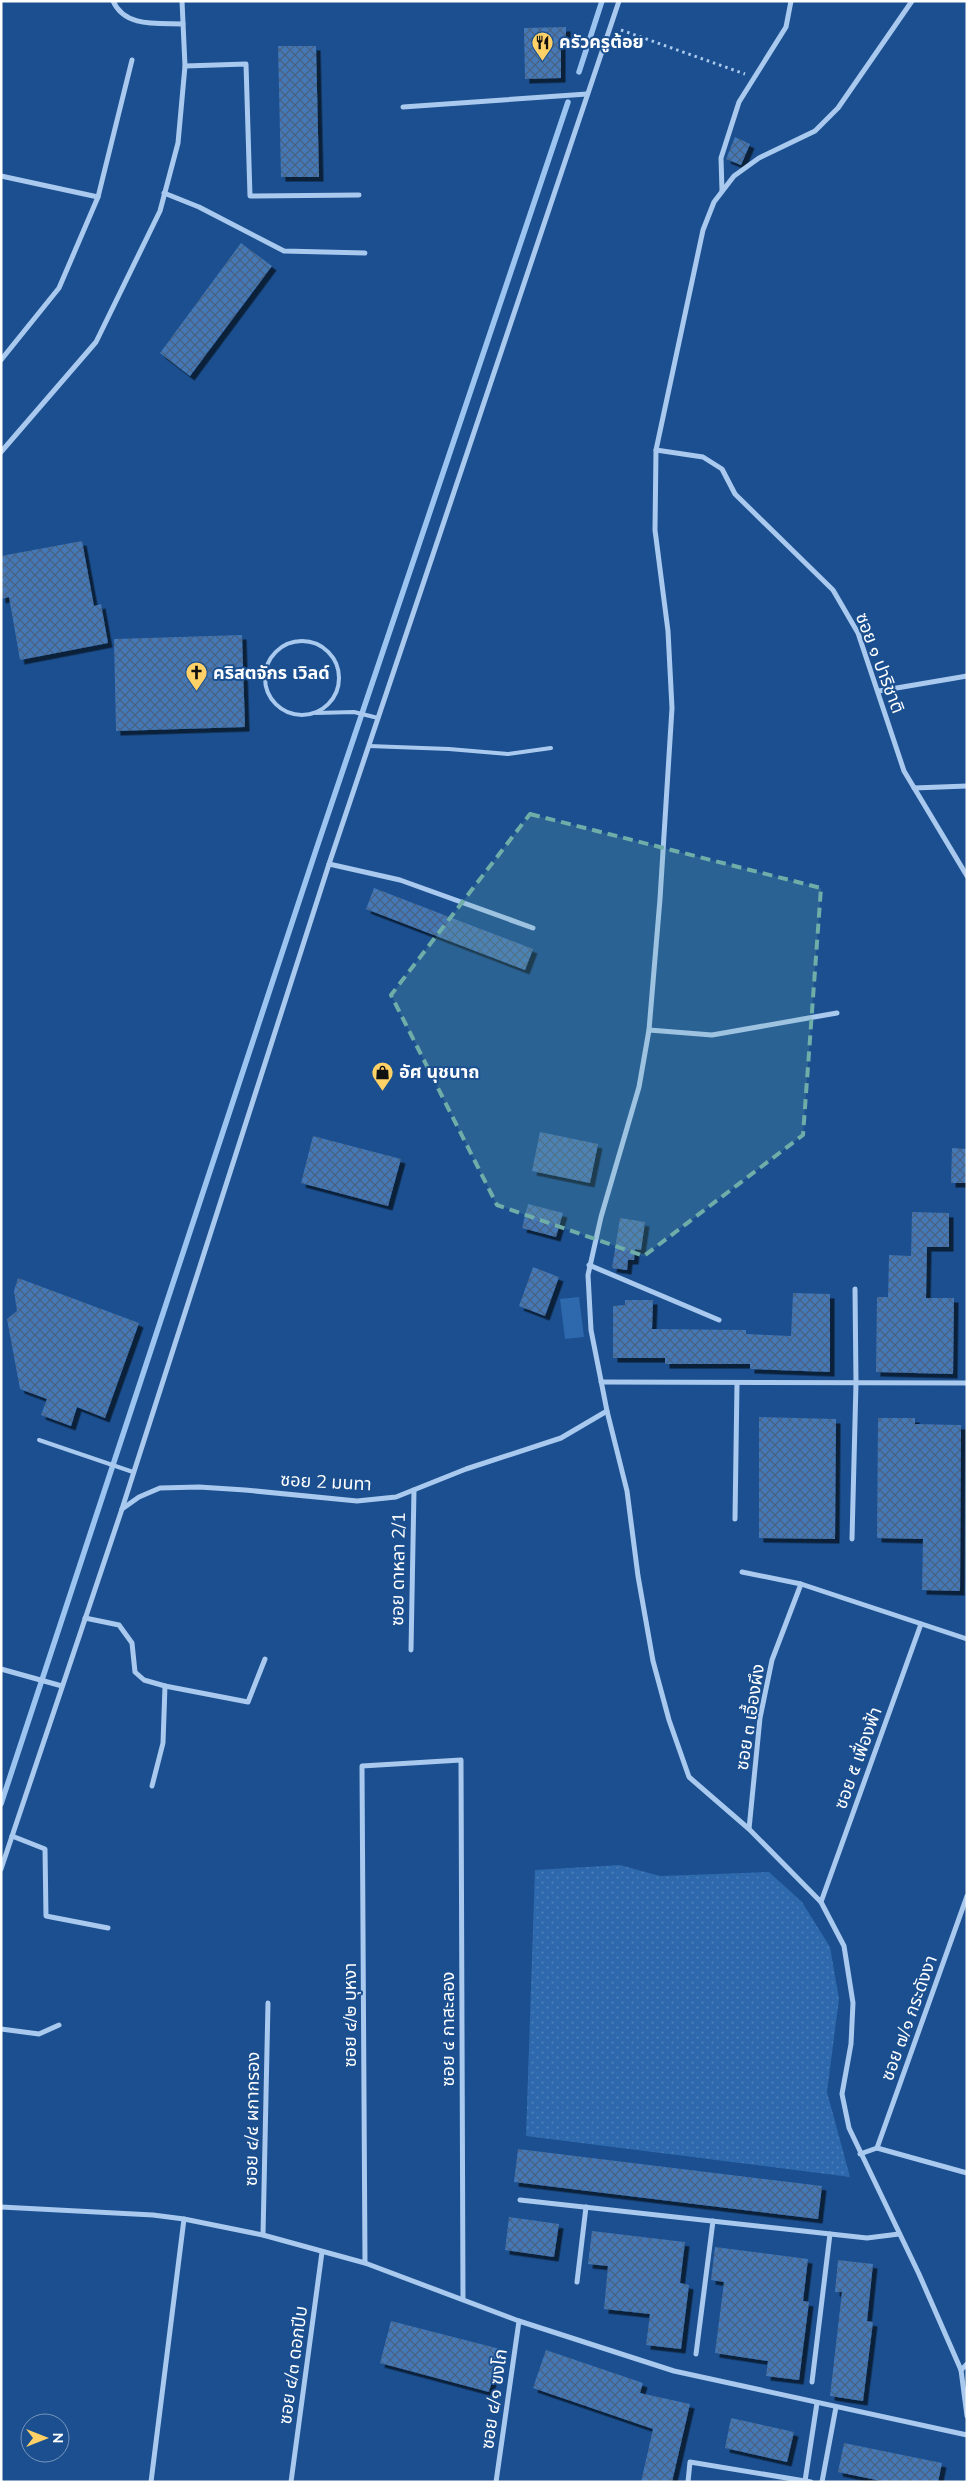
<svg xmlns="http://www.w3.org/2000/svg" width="968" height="2483" font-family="Mulish,'Noto Sans Thai',sans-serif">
	<defs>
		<pattern id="green-dots" width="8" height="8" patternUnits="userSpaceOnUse" patternTransform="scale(1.25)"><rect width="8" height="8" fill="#2e69ad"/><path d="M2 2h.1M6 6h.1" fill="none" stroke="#4d80b9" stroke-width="1.8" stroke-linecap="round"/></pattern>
		<pattern id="building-cross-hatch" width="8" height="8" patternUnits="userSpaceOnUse" patternTransform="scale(1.25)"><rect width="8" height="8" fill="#4478b7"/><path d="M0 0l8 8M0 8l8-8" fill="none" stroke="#486282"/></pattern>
		<filter id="shadow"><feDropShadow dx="4.5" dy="4.5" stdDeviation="0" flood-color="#0009"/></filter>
	</defs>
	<rect width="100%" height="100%" fill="#1b4f8f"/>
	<path fill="url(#green-dots)" d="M620,1865L660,1876L769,1872L802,1902L830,1947L839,1999L827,2092L850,2177L526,2136L535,1870Z"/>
	<path fill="#2e69ad" d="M579,1297L584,1337L565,1339L560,1299Z"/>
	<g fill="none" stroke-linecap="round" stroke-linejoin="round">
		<g stroke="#9cc4f0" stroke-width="5.5">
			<path d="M579,72L602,1"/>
			<path d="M1,1804L317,847L568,102"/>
		</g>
	</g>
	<g fill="url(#building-cross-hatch)" filter="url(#shadow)">
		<path d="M566,27V44H561V78L525,79L524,28Z"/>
		<path d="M278,46H316L319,177H281Z"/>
		<path d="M735,137L750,144L741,165L726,159Z"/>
		<path d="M241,243L272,266L190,376L160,353Z"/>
		<path d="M82,541L94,606L101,604L108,643L20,660L9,597L1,599V556Z"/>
		<path d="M242,635L245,727L116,731L114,639Z"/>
		<path d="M374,888L533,949L525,970L366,909Z"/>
		<path d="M540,1132L598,1144L590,1183L532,1171Z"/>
		<path d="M313,1136L401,1159L388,1206L301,1183Z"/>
		<path d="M952,1148L967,1149V1183H951Z"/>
		<path d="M528,1204L563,1213L556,1237L522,1228Z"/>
		<path d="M912,1212L949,1213V1247H927L926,1298H954L953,1374L876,1372L877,1297H888L889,1255L911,1256Z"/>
		<path d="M620,1218L645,1222L641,1250L635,1249L634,1260H628L627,1270L612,1268Z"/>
		<path d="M533,1267L559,1277L545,1316L519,1306Z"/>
		<path d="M18,1278L139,1323L105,1418L77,1407L71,1426L41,1415L47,1399L20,1389L7,1319L17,1311L14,1291Z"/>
		<path d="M793,1293L830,1294V1372L750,1369V1364H665V1358H613V1306L625,1305V1300H653L652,1329L746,1330V1334L791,1336Z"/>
		<path d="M759,1417L836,1419L835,1539L759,1538Z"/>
		<path d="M878,1418H915V1424L961,1425L960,1591L922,1590L923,1539L877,1538Z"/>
		<path d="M518,2149L822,2186L818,2219L514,2182Z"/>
		<path d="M509,2217L559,2224L554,2257L505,2250Z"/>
		<path d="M592,2231L685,2242L680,2283L689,2285L681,2349L646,2345L650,2314L604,2309L608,2266L588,2264Z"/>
		<path d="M715,2247L808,2259L803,2301L809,2302L799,2380L766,2376L768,2361L715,2353L724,2282L711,2280Z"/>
		<path d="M838,2260L873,2264L867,2321L873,2322L863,2401L830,2396L842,2292H835Z"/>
		<path d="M391,2321L500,2349L489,2392L380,2363Z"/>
		<path d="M546,2350L643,2383L640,2393L690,2404L672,2482H641L653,2429L533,2388Z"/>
		<path d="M731,2418L794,2432L787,2462L725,2448Z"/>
		<path d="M844,2443L942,2463L938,2482H886L838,2472Z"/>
	</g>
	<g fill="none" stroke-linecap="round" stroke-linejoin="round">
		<path stroke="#a9c9ee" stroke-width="3" stroke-dasharray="2.5 4" stroke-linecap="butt" d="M621,30L745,74"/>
		<g stroke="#a9c9ee" stroke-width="4">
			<circle cx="302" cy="678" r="37"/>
			<path d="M316,713L354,712L378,718"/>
			<path d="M369,746L449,749L508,754L551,748"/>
			<path d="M39,1440L133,1472"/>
		</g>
		<g stroke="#a9c9ee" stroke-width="5">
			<path d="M113,1C125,28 158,23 183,24"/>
			<path d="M912,1L838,108L815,131L759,158L734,176L714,202L703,230L656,450L655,530L668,631L672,708L660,899L649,1030L639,1087L601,1217L588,1275L591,1330L607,1411L627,1491L638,1576L653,1661L669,1720L689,1777L749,1829L821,1902L844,1946L853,2003L851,2044L842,2094L849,2128L919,2274L961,2370L967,2416"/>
			<path d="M185,66L246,64L250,196L359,195"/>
			<path d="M403,107L587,94"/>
			<path d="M1,176L98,197"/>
			<path d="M722,191L721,158L739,102L786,27L791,1"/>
			<path d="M164,193L199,207L284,251L365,253"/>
			<path d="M1,360L59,288L98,197L132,60"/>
			<path d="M656,450L703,457L722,469L735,494L833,590L858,633L904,771L967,876"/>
			<path d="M1,452L96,342L160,211L178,143L185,66L182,1"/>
			<path d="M879,691L967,676"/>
			<path d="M914,788L967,786"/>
			<path d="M329,864L400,880L533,928"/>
			<path d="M649,1030L712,1035L837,1013"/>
			<path d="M589,1265L719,1320"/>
			<path d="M601,1382L967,1383"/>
			<path d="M122,1509L139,1497L160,1488L199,1487L245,1490L357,1501L396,1497L466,1469L561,1438L607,1411"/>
			<path d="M735,1519L737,1383"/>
			<path d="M852,1539L856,1383L855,1289"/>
			<path d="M742,1572L801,1584L967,1639"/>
			<path d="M85,1618L119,1625L132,1643L135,1672L144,1680L165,1686L163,1743L152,1786"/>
			<path d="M411,1650L414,1490"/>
			<path d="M1,1669L62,1686"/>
			<path d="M165,1686L248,1702L265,1659"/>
			<path d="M749,1829L760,1718L772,1660L801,1584"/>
			<path d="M12,1836L45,1849L46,1916L108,1928"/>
			<path d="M1,1869L122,1509L329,864L619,1"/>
			<path d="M821,1902L921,1624"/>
			<path d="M1,2029L39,2034L59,2025"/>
			<path d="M877,2148L967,1896"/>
			<path d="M860,2154L877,2148L967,2173"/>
			<path d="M520,2200L867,2238L899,2234"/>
			<path d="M1,2207L153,2215L184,2219L263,2235L365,2263L519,2321L674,2371L967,2435"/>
			<path d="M263,2235L268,2003"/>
			<path d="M365,2263L362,1766L461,1760L463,2299"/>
			<path d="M577,2282L586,2207"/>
			<path d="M696,2354L713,2221"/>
			<path d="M961,2370L967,2364"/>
			<path d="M812,2382L830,2234"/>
			<path d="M805,2481L817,2403"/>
			<path d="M151,2482L184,2219"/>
			<path d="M291,2482L322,2252"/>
			<path d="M496,2482L519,2321"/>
			<path d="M688,2482L690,2462L811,2482"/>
			<path d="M822,2482L836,2407"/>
		</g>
	</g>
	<path fill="#6fada8" fill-opacity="0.2" stroke="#6fada8" stroke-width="4" stroke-dasharray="10 6" stroke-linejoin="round" d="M530,814L821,888L803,1135L644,1256L497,1205L391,995Z"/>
	<defs>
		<symbol id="restaurant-pin" viewBox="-11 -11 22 30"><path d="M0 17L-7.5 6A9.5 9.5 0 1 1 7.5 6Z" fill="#ffd166" stroke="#1b4f8f"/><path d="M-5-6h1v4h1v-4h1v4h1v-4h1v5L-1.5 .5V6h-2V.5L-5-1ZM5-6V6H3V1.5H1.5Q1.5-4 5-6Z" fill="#111"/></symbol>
		<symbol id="church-pin" viewBox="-11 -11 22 30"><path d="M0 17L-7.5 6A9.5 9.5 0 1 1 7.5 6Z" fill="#ffd166" stroke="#1b4f8f"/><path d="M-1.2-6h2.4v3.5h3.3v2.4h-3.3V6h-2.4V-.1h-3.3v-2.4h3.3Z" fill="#111"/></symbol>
		<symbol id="shop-pin" viewBox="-11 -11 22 30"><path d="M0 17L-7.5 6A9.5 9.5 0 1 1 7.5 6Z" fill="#ffd166" stroke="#1b4f8f"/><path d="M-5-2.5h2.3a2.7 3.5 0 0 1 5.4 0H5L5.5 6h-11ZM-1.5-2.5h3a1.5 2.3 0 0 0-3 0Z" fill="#111"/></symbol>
	</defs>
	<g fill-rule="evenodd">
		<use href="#restaurant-pin" x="530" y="30" width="25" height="34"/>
		<use href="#church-pin" x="184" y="660" width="25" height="34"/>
		<use href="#shop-pin" x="370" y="1060" width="25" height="34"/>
	</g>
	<g text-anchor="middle" stroke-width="4" stroke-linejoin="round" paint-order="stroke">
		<g font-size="18" font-weight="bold" fill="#fff" stroke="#1b4f8f" text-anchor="start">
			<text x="559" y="48">ครัวครูต้อย</text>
			<text x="213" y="679">คริสตจักร เวิลด์</text>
			<text x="399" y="1078">อัศ นุชนาถ</text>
		</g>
		<g font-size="18" fill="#fff" stroke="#1b4f8f">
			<text transform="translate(880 663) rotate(69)" y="6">ซอย ๑ ปาริชาติ</text>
			<text transform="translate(326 1482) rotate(3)" y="6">ซอย 2 มนทา</text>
			<text transform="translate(398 1569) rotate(-89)" y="6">ซอย ดาหลา 2/1</text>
			<text transform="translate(750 1717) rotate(-81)" y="6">ซอย ๓ เอื้องผึง</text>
			<text transform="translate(858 1758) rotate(-70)" y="6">ซอย ๕ เฟื่องฟ้า</text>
			<text transform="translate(350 2015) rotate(-90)" y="6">ซอย ๔/๒ บุหงา</text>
			<text transform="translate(909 2018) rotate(-70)" y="6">ซอย ๗/๑ กระดังงา</text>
			<text transform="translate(448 2029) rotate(-90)" y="6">ซอย ๔ กาสะลอง</text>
			<text transform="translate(252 2119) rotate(-89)" y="6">ซอย ๔/๔ ผกากรอง</text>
			<text transform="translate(293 2365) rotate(-82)" y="6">ซอย ๔/๓ ดอกปีบ</text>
			<text transform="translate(494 2399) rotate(-82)" y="6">ซอย ๔/๑ ฃงโก</text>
		</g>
	</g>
	<rect width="968" height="2483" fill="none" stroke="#ffffff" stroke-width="5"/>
	<g transform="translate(45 2438) rotate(90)"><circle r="24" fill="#1b4f8f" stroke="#7695bc"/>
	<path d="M0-4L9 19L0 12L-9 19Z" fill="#ffd166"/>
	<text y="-8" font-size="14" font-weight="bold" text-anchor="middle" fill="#ffffff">N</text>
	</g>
</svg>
